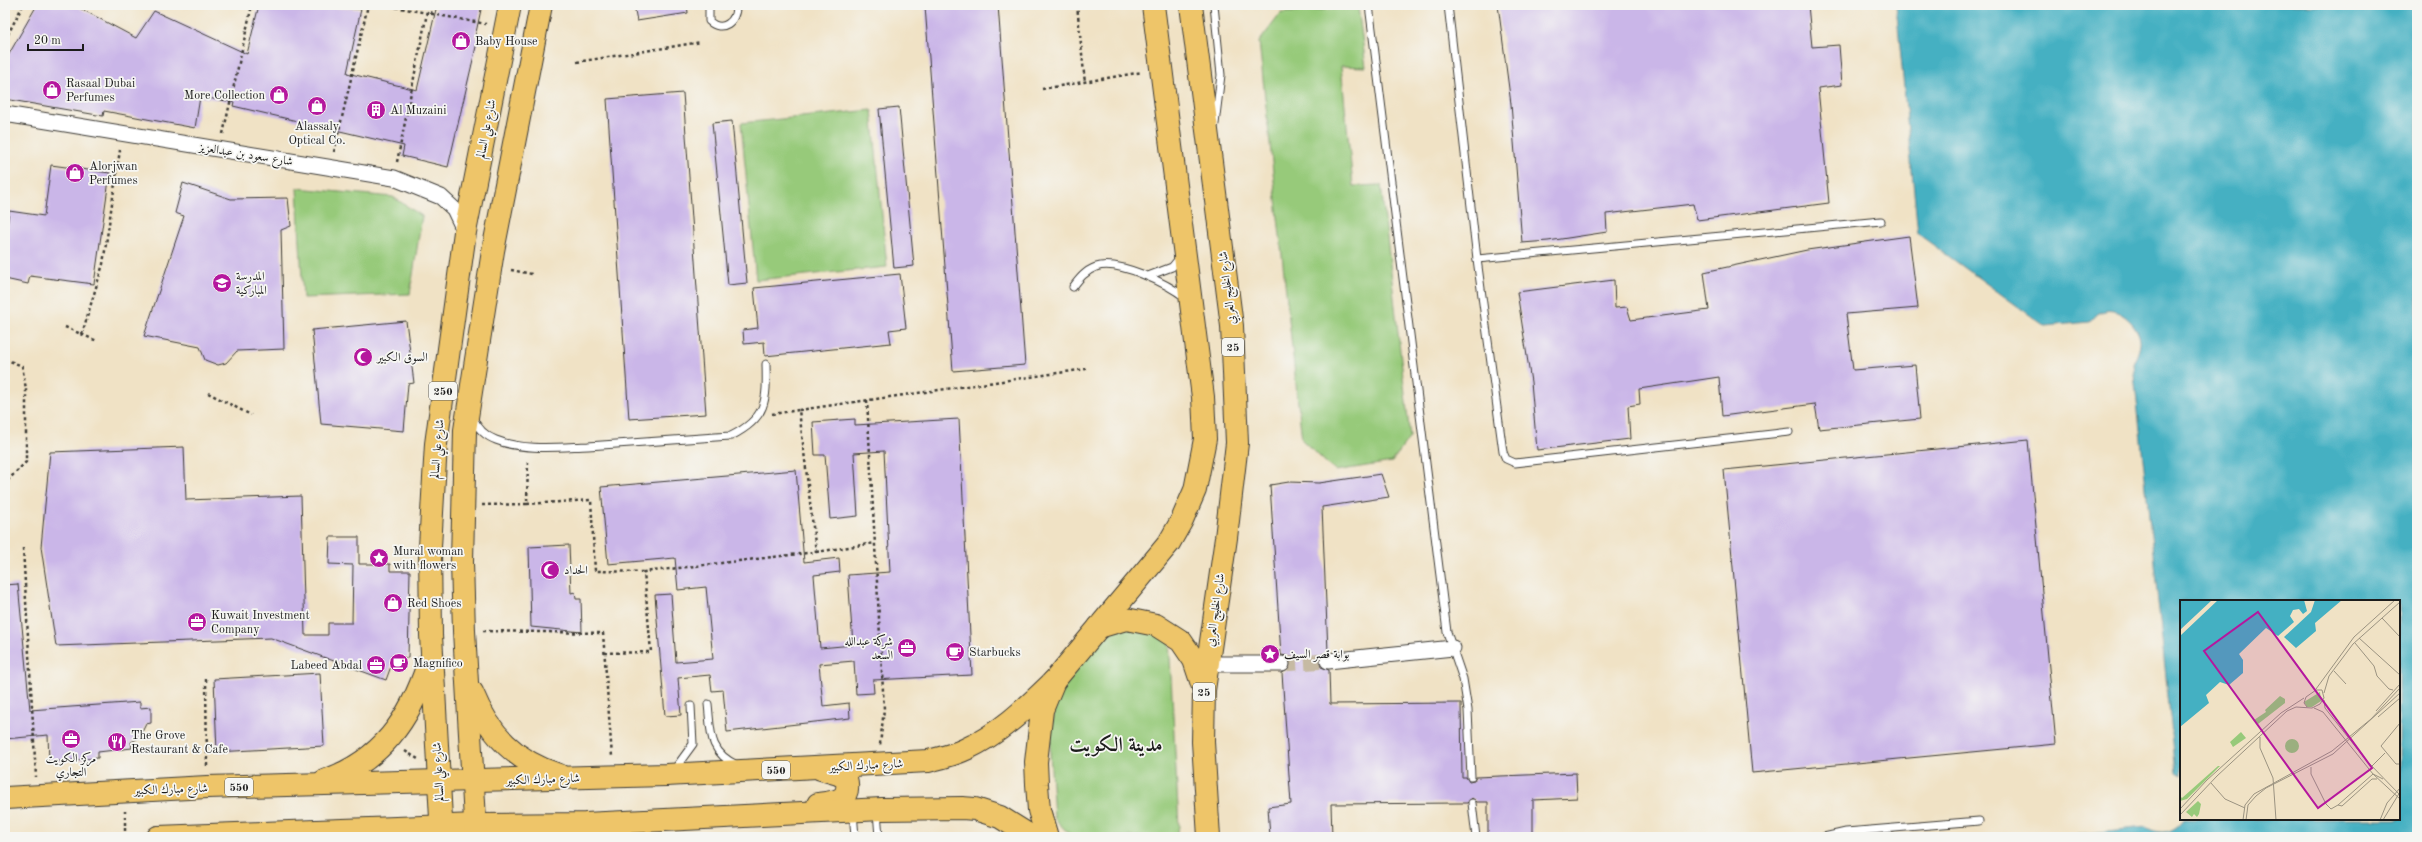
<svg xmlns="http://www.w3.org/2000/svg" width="2422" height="842" font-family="'Old Standard TT',Amiri,serif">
	<rect width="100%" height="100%" fill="#f6f6f2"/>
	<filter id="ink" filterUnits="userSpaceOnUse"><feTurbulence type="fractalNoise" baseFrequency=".025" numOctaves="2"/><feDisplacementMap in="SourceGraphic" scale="8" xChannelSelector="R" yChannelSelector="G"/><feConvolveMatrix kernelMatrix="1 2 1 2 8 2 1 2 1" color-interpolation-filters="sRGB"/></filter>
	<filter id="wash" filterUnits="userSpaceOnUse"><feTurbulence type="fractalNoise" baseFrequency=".012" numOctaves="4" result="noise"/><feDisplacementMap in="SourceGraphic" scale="16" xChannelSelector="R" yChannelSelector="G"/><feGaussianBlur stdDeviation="0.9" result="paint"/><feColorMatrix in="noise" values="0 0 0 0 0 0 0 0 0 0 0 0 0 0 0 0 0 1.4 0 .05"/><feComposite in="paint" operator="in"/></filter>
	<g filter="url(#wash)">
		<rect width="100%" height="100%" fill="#f0e2c5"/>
		<g fill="#97ca7a" stroke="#5a734b">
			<path d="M1358,7L1366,67L1341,66L1353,186L1381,185L1410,437L1392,462L1335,471L1302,440L1259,42L1281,13Z"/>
			<path d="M872,110L887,267L756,280L741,123Z"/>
			<path d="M297,188L393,197L422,216L410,294L303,298Z"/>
			<path d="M1139,626L1169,639L1179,827L1175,837H1072L1054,818L1050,753L1056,683L1099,630Z"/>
		</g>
		<path fill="#44b0c2" stroke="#30666f" d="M1896,5H2417V837H2051L2146,827C2160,836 2174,833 2184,819H2399V601H2181V775L2176,772L2133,364C2136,357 2141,348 2140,340C2138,324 2117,305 2102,312C2097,313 2093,319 2090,322L2045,326L1918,234Z"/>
		<g id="blocks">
			<g fill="#cab6e8">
				<path d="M37,5H74L136,38L154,11L247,54L259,5L361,9L347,73L417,90L437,5H482L475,37L478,38L448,167L402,156L404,146L233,106L234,102L200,97L195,128L104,111L103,116L5,99V61Z"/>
				<path d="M634,5H687L688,13L637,21Z"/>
				<path d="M998,5L1025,365L953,371L925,6Z"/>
				<path d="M1498,5H1808L1812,47L1839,45L1842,85L1818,88L1829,203L1697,220L1693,204L1606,214L1607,232L1548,241L1522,243L1511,104Z"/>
				<path d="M683,93L706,414L629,419L607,99Z"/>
				<path d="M899,107L914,266L894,268L879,109Z"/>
				<path d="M732,121L747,283L728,285L712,123Z"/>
				<path d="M51,165L110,173L94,284L30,276L28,284L5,279V244L9,211L44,216Z"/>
				<path d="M183,183L231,199L288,198L291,226L281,230L284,349L237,351L226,363L218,365L205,360L200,347L144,336L184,216L175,213Z"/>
				<path d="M1909,236L1918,308L1846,314L1853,370L1915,365L1920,419L1819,429L1815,404L1722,416L1719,377L1639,389L1640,404L1628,406L1630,439L1537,450L1531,382L1517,292L1614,280L1615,308L1627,307L1631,320L1709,310L1704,272L1807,250Z"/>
				<path d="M900,274L906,328L889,330L891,343L765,356L764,342L744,344L743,330L758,328L754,288Z"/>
				<path d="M406,321L414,383L408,384L404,431L321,424L312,330Z"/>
				<path d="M855,419V425L959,419L972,675L873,680L874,693L856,694L854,661L819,664L823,706L849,703L850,718L727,732L723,690L712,691L710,675L678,678L681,715L665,716L655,595L671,594L676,662L713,659L706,587L678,590L675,558L608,564L601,487L796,470L804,562L839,558L840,572L814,575L820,648L853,645L848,575L890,572L884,451L854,453L858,516L830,519L825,455H815L813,422Z"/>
				<path d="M2028,440L2056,744L1752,773L1724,470Z"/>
				<path d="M184,447L186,500L301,496L305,635H328V623H352L353,565L329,564L330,537H359V564H390V571H410L408,658H394L386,680L271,638L56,646L41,547L50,452Z"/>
				<path d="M1381,474L1389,497L1322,507L1328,652L1322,654L1319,662L1321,667L1329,670L1330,704L1461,703L1462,777H1466L1469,782L1474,781L1476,777L1576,773L1577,798L1533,800V837H1488V802H1477L1472,798L1467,803H1460L1331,804L1332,837H1270L1268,807L1291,804L1282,673L1290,669L1291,664L1287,656L1281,655L1270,485L1289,482L1319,483Z"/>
				<path d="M569,545L571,593L575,592L576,599H581L582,632L531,627L529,547Z"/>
				<path d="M18,584L30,710L140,702V708L151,707V723L146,724L139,738L131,742L132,748L98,752V758L49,762L48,735L5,739V585Z"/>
				<path d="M320,673L324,746L217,752L214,679Z"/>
			</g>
		</g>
	</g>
	<g filter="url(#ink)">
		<use href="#blocks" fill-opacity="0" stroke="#3c3a35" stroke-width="1"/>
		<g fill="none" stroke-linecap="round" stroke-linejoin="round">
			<path stroke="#c6baa3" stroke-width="15" stroke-dasharray="15 8" stroke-linecap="butt" d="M1282,664L1328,661"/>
			<defs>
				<g id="lane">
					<path d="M709,5V21C722,33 737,22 736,5"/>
					<path d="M1214,5L1221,75L1215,124"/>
					<path d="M1369,5L1447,632L1463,679L1468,710L1471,777"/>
					<path d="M1448,5L1477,259L1881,221"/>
					<path d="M1477,259L1503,452L1506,459L1515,463L1789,432"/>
					<path d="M1148,276L1172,267L1181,256"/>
					<path d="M1073,287C1079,279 1085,271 1096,267C1118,259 1168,284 1186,298"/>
					<path d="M473,418C478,429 485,436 496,440C523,451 559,447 588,446C635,443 683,439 731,436C767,418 767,401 766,364"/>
					<path d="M708,704C711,731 708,752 737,765"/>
					<path d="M674,770L693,744L691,706"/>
					<path d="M1472,803L1476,837"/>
					<path d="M877,811L879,837"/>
					<path d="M853,812L855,837"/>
					<path d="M1824,837L1846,832L1979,821"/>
				</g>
				<g id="street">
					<path d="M5,114L394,178L441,197L454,209L465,232"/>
					<path d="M1328,661L1453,648"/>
					<path d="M1208,664H1282"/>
				</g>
				<g id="primary">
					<path d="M1191,5L1232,326L1237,443L1226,538L1204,690"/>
					<path d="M1099,627L1126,619L1156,625L1181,641L1194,660L1204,690L1203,742L1209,837"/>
					<path d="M472,692C489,734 516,762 559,775"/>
					<path d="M324,781C381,761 410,720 428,664"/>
					<path d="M5,798L207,787L666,775L928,761C940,758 954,755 966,749C1001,733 1027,707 1054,681"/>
					<path d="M818,804C835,802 852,801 846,778L838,774L821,769"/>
					<path d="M158,837L476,825L585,824L882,809L962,808L975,809L1000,817L1032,837"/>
					<path d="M442,837L431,635L430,547L436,444L465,232L510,5"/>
					<path d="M476,837L464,631L462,562L465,430L493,251L541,5"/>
					<path d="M1047,837L1039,810L1037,784L1036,762L1042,710L1054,681L1169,543L1182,520L1195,490L1205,439L1203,397L1153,5"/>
				</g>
			</defs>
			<use href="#lane" stroke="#3c3a35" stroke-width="9"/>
			<use href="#street" stroke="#3c3a35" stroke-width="17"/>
			<use href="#primary" stroke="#3c3a35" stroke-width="24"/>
			<g stroke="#3c3a35" stroke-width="2.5" stroke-dasharray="3 3" stroke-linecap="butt">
				<path d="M384,5L486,24"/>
				<path d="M1077,5L1085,83"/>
				<path d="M431,14L432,5"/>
				<path d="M5,40L23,5"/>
				<path d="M577,62L701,42"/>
				<path d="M1042,89L1142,72"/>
				<path d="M223,134L252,5"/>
				<path d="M334,152L368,5"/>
				<path d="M397,162L427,13"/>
				<path d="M511,270L532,274"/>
				<path d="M65,327L97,341"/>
				<path d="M82,334L103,264L120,150"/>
				<path d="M5,359L22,366L26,389V462L5,483"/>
				<path d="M208,393L251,415"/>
				<path d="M867,400L884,709L880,745"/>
				<path d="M799,410L1086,369"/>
				<path d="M527,504L591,500L595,571L644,572"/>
				<path d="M482,505L527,504L528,460"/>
				<path d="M23,548L36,777"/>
				<path d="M816,552L875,543"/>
				<path d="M483,631L603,633L612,757"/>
				<path d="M604,653L651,652L644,572L816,552L799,410L772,414"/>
				<path d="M206,679L207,767"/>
				<path d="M405,751L418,759"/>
				<path d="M125,837V811"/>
			</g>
			<use href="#lane" stroke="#fff" stroke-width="7"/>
			<use href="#street" stroke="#fff" stroke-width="15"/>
			<use href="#primary" stroke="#eec569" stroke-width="22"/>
		</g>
	</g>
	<defs>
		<symbol id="shop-disc" viewBox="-11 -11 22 22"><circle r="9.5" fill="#b5179e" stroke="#f6f6f2"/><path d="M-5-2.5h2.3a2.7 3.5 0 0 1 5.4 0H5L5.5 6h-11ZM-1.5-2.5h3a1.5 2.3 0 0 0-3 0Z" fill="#fff"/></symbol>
		<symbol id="building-disc" viewBox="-11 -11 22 22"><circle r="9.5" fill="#b5179e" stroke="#f6f6f2"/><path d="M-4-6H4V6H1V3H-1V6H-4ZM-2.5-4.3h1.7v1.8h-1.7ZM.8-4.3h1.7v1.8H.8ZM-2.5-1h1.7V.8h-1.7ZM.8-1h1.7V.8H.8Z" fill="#fff"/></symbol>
		<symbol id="school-disc" viewBox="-11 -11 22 22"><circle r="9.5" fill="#b5179e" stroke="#f6f6f2"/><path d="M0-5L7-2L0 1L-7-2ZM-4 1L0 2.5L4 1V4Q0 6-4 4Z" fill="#fff"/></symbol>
		<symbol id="mosque-disc" viewBox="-11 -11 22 22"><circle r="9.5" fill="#b5179e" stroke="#f6f6f2"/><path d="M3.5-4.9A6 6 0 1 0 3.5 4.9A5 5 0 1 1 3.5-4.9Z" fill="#fff"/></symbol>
		<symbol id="sight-disc" viewBox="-11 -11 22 22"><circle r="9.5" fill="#b5179e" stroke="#f6f6f2"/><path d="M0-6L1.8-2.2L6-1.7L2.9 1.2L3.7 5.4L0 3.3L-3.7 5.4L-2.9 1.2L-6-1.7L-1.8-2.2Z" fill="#fff"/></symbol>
		<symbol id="office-disc" viewBox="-11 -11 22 22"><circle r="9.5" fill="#b5179e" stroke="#f6f6f2"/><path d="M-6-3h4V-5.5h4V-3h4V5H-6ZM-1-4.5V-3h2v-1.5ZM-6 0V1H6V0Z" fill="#fff"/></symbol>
		<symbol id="cafe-disc" viewBox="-11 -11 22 22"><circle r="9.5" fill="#b5179e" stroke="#f6f6f2"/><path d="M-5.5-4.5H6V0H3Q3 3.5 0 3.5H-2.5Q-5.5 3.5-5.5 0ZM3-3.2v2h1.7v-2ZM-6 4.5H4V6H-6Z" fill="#fff"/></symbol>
		<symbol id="restaurant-disc" viewBox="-11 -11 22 22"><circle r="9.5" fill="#b5179e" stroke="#f6f6f2"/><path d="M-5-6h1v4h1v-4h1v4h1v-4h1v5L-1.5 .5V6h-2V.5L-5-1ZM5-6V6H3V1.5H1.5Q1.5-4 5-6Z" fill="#fff"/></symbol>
	</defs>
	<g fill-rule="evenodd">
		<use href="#shop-disc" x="450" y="30" width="22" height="22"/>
		<use href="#shop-disc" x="41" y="79" width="22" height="22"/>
		<use href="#shop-disc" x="268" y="84" width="22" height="22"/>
		<use href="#shop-disc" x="306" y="95" width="22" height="22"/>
		<use href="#building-disc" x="365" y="99" width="22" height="22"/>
		<use href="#shop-disc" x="64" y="162" width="22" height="22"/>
		<use href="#school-disc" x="211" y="272" width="22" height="22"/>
		<use href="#mosque-disc" x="352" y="346" width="22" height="22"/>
		<use href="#sight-disc" x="368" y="547" width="22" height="22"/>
		<use href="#mosque-disc" x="539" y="559" width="22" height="22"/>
		<use href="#shop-disc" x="382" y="592" width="22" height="22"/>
		<use href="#office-disc" x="186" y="611" width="22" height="22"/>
		<use href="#office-disc" x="896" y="637" width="22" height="22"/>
		<use href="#cafe-disc" x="944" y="641" width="22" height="22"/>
		<use href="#sight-disc" x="1259" y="643" width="22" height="22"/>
		<use href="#cafe-disc" x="388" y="652" width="22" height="22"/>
		<use href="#office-disc" x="365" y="654" width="22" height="22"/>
		<use href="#office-disc" x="60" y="728" width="22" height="22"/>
		<use href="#restaurant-disc" x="106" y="731" width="22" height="22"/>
	</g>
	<g text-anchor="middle" stroke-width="3.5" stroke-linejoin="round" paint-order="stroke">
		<g fill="#f6f6f2" stroke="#5d5d5c" stroke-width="1">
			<rect x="1222" y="338" width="22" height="18" rx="3"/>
			<rect x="429" y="382" width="28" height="18" rx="3"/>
			<rect x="1193" y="683" width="22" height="18" rx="3"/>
			<rect x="762" y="761" width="28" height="18" rx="3"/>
			<rect x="225" y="778" width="28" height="18" rx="3"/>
		</g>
		<g font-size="11" font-weight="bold" fill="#1c1c1c">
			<text x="1233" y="351">25</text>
			<text x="443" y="395">250</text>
			<text x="1204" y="696">25</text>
			<text x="776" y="774">550</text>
			<text x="239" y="791">550</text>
		</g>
		<g font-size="12" fill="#1c1c1c" stroke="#f6f6f2" text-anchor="start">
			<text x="475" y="45">Baby House</text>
			<text x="66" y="87">Rasaal Dubai<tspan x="66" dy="14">Perfumes</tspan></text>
			<text x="265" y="99" text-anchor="end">More Collection</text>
			<text x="390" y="114">Al Muzaini</text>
			<text x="317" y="130" text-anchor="middle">Alassaly<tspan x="317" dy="14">Optical Co.</tspan></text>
			<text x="89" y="170">Alorjwan<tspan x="89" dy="14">Perfumes</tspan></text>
			<text x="236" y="280">المدرسة<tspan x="236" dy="14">المباركية</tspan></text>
			<text x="377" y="361">السوق الكبير</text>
			<text x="393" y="555">Mural woman<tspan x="393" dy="14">with flowers</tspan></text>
			<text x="564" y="574">الحداد</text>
			<text x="407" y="607">Red Shoes</text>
			<text x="211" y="619">Kuwait Investment<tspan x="211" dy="14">Company</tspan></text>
			<text x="893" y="645" text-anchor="end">شركة عبدالله<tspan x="893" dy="14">السعد</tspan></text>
			<text x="969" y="656">Starbucks</text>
			<text x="1284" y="658">بوابة قصر السيف</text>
			<text x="413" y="667">Magnifico</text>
			<text x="362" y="669" text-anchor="end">Labeed Abdal</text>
			<text x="131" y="739">The Grove<tspan x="131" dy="14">Restaurant &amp; Cafe</tspan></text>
			<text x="71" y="762" text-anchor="middle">مركز الكويت<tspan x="71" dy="14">التجاري</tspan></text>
		</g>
		<g font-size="12" fill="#1c1c1c" stroke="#f6f6f2">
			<text transform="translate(486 129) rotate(-79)" y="4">شارع علي السالم</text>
			<text transform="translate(246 154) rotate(9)" y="4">شارع سعود بن عبدالعزيز</text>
			<text transform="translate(1227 288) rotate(-97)" y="4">شارع الخليج العربي</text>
			<text transform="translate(437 449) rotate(-85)" y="4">شارع علي السالم</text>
			<text transform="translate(1215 610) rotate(-82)" y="4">شارع الخليج العربي</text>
			<text transform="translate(866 765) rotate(-3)" y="4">شارع مبارك الكبير</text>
			<text transform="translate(438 772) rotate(-93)" y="4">شارع علي السالم</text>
			<text transform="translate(543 779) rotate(-2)" y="4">شارع مبارك الكبير</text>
			<text transform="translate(171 789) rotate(-2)" y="4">شارع مبارك الكبير</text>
		</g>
		<g font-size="20" font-weight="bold" fill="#1c1c1c" stroke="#f6f6f2">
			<text x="1116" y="751">مدينة الكويت</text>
		</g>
	</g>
	<g transform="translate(2180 600)">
		<rect width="220" height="220" fill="#f0e2c5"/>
		<path d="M140,92L141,101L132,107H127L124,102ZM100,96L105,99V103L78,124L74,120L86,112L85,110ZM61,132L66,138L53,147L50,142ZM105 146a7 7 0 1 1 14 0a7 7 0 1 1-14 0ZM38,166H40L7,199L0,201V196L2,198ZM18,201L21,204L19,214L17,217L14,214L12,217L6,212Z" fill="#97ca7a"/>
		<path d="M0,0H32L0,30ZM38,0H124L127,11L123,14L119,9L113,10L110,16L114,22L98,36L86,28L59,54L63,60V73L49,85L40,82L26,95L29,103L0,127V36ZM135,0H162L135,23L136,31L116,48L104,37L131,12Z" fill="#44b0c2"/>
		<path fill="none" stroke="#9b9381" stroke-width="1" d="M202,18L220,37M179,38L220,75M175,43L194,66L197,76L209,89L213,90M154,71L166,84M136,89L174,37L215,0M144,93L149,76L173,44L220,2M144,100L145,108L186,160L220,195M134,108L143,112L193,174L220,199M196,111L220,84M198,117L220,98M220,123L201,146L216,164H220M80,137V148L93,178L96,220M192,166L205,153M131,167V174L146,204L151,209L158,205L193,174L203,179M31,183L45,199L65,208M158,205L162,206L192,179H197M0,209L27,180L101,113L124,98M0,215L37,176L107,111L116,107L132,108L140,104L144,98L142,90H136L126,97L124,103L127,107M63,220L65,205L74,194L152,151L191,119L220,88M66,220L68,205L76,196L86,188L153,154L220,93M200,220L207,203L220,188M203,220L220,192"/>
		<path fill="#b5179e" fill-opacity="0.15" stroke="#b5179e" stroke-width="2" d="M78,12L192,168L138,208L24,51Z"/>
		<rect width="220" height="220" fill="none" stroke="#1c1c1c" stroke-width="2"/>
	</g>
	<rect width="2422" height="842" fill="none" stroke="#f6f6f2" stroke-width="20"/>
	<path d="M28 44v6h55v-6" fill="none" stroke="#1c1c1c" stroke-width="2"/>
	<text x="34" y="44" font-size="12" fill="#1c1c1c" stroke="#f6f6f2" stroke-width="3" paint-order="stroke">20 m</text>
</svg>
